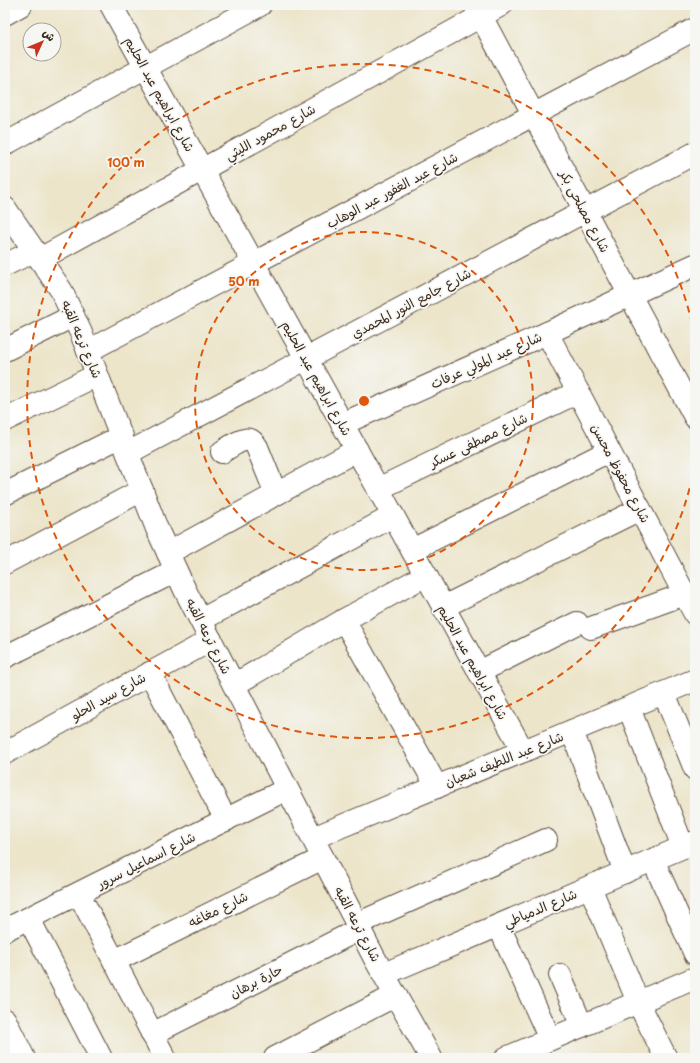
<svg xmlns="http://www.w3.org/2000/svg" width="700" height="1063" font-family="'Playpen Sans','Playpen Sans Arabic',sans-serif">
	<rect width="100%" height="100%" fill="#f6f6f2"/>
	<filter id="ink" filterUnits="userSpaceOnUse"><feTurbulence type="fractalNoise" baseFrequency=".025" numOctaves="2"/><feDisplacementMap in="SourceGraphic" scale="8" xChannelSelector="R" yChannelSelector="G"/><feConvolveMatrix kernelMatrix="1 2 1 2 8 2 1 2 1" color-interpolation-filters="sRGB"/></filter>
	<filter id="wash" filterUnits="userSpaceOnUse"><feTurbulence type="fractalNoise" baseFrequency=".012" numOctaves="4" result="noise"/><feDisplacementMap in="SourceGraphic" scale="16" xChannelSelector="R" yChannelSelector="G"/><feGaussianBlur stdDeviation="0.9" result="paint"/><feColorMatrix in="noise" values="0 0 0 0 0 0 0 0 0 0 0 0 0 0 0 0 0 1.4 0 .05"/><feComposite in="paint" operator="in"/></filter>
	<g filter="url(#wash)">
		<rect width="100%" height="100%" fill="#ece5ca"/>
	</g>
	<g filter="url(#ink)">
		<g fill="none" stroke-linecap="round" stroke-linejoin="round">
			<defs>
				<g id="minor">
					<path d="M111,5L523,751"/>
					<path d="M475,5L695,417"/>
					<path d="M5,14L21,5"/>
					<path d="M5,144L260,5"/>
					<path d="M40,259L501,5"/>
					<path d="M5,265L34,251"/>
					<path d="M547,333L695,614"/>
					<path d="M5,350L73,316"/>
					<path d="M88,351L695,29"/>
					<path d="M5,420L97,375"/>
					<path d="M342,424L547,333L695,265"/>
					<path d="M222,452C228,448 244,437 250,440C253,441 255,444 257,447L276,494"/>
					<path d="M128,453L695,153"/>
					<path d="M378,489L578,392"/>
					<path d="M5,494L122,436"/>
					<path d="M412,550L609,451"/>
					<path d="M168,553L357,450"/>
					<path d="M5,563L142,490"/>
					<path d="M443,607L640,509"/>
					<path d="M201,620L393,516"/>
					<path d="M344,620L437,787"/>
					<path d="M591,628L685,594"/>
					<path d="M5,657L176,571"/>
					<path d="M479,672L577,623"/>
					<path d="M150,673L226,820"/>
					<path d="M234,685L344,620L426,575"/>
					<path d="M664,693L695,769"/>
					<path d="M629,708L683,847"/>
					<path d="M572,731L625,872"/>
					<path d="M5,753L211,640"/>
					<path d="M313,838L695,680"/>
					<path d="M653,860L695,954"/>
					<path d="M590,887L638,1002L666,1058"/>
					<path d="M79,894L165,1058"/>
					<path d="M29,919L101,1058"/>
					<path d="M357,924L546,840"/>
					<path d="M499,926L550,1039"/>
					<path d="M5,930L287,789"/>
					<path d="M114,961L323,858"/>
					<path d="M384,974L695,842"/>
					<path d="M560,975L582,1026"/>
					<path d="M5,1020L24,1058"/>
					<path d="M152,1034L360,929"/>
					<path d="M275,1058L396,995"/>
					<path d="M506,1058L695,978"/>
				</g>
				<path id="tertiary" d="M5,208L61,290L81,333L157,529L185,590L276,767L375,959L431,1058"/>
			</defs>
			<use href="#minor" stroke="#564638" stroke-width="24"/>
			<use href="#tertiary" stroke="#564638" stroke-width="24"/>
			<use href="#minor" stroke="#fff" stroke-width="22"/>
			<use href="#tertiary" stroke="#fff" stroke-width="22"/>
		</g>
	</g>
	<g fill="none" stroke="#df570d" stroke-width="2" stroke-dasharray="7 5">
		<circle cx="364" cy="401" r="169"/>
		<path d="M695 465A337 337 0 1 1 695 337"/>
	</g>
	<g text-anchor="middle" stroke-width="3.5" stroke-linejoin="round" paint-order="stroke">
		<g font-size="13" fill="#3b2a1e" stroke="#f6f6f2">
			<text transform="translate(160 94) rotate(61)" y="5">شارع ابراهيم عبد الحليم</text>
			<text transform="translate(270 132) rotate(-29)" y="5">شارع محمود الليثي</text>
			<text transform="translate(392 190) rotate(-28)" y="5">شارع عبد الغفور عبد الوهاب</text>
			<text transform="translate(585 211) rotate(62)" y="5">شارع مصلحى بكر</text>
			<text transform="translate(411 303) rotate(-28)" y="5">شارع جامع النور المحمدي</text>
			<text transform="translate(82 339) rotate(67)" y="5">شارع ترعه القبه</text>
			<text transform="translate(486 360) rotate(-24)" y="5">شارع عبد المولي عرفات</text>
			<text transform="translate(317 378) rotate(61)" y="5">شارع ابراهيم عبد الحليم</text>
			<text transform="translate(478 440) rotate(-26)" y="5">شارع مصطفى عسكر</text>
			<text transform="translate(621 473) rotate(62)" y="5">شارع محفوظ محسن</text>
			<text transform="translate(209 636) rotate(63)" y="5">شارع ترعه القبه</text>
			<text transform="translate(473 662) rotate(61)" y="5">شارع ابراهيم عبد الحليم</text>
			<text transform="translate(108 696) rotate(-29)" y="5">شارع سيد الحلو</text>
			<text transform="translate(504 759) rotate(-22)" y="5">شارع عبد اللطيف شعبان</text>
			<text transform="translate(146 860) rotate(-27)" y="5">شارع اسماعيل سرور</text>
			<text transform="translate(540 908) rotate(-23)" y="5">شارع الدمياطي</text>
			<text transform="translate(218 909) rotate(-26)" y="5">شارع مغاغه</text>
			<text transform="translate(358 924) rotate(62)" y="5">شارع ترعه القبه</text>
			<text transform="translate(256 981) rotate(-27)" y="5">حارة برهان</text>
		</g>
	</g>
	<circle cx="364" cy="401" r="6" fill="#df570d" stroke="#f6f6f2" stroke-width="2"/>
	<g font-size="12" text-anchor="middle" font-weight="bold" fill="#df570d" stroke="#f6f6f2" stroke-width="3.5" stroke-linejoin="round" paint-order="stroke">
		<text x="126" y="167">100 m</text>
		<text x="244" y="286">50 m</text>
	</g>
	<rect width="700" height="1063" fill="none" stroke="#f6f6f2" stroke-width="20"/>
	<g transform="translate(42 42) rotate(46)"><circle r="19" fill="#f6f6f2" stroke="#aba49d"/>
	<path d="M0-3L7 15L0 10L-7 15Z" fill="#c8321e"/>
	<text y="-6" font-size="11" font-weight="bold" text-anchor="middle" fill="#3b2a1e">ش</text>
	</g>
</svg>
